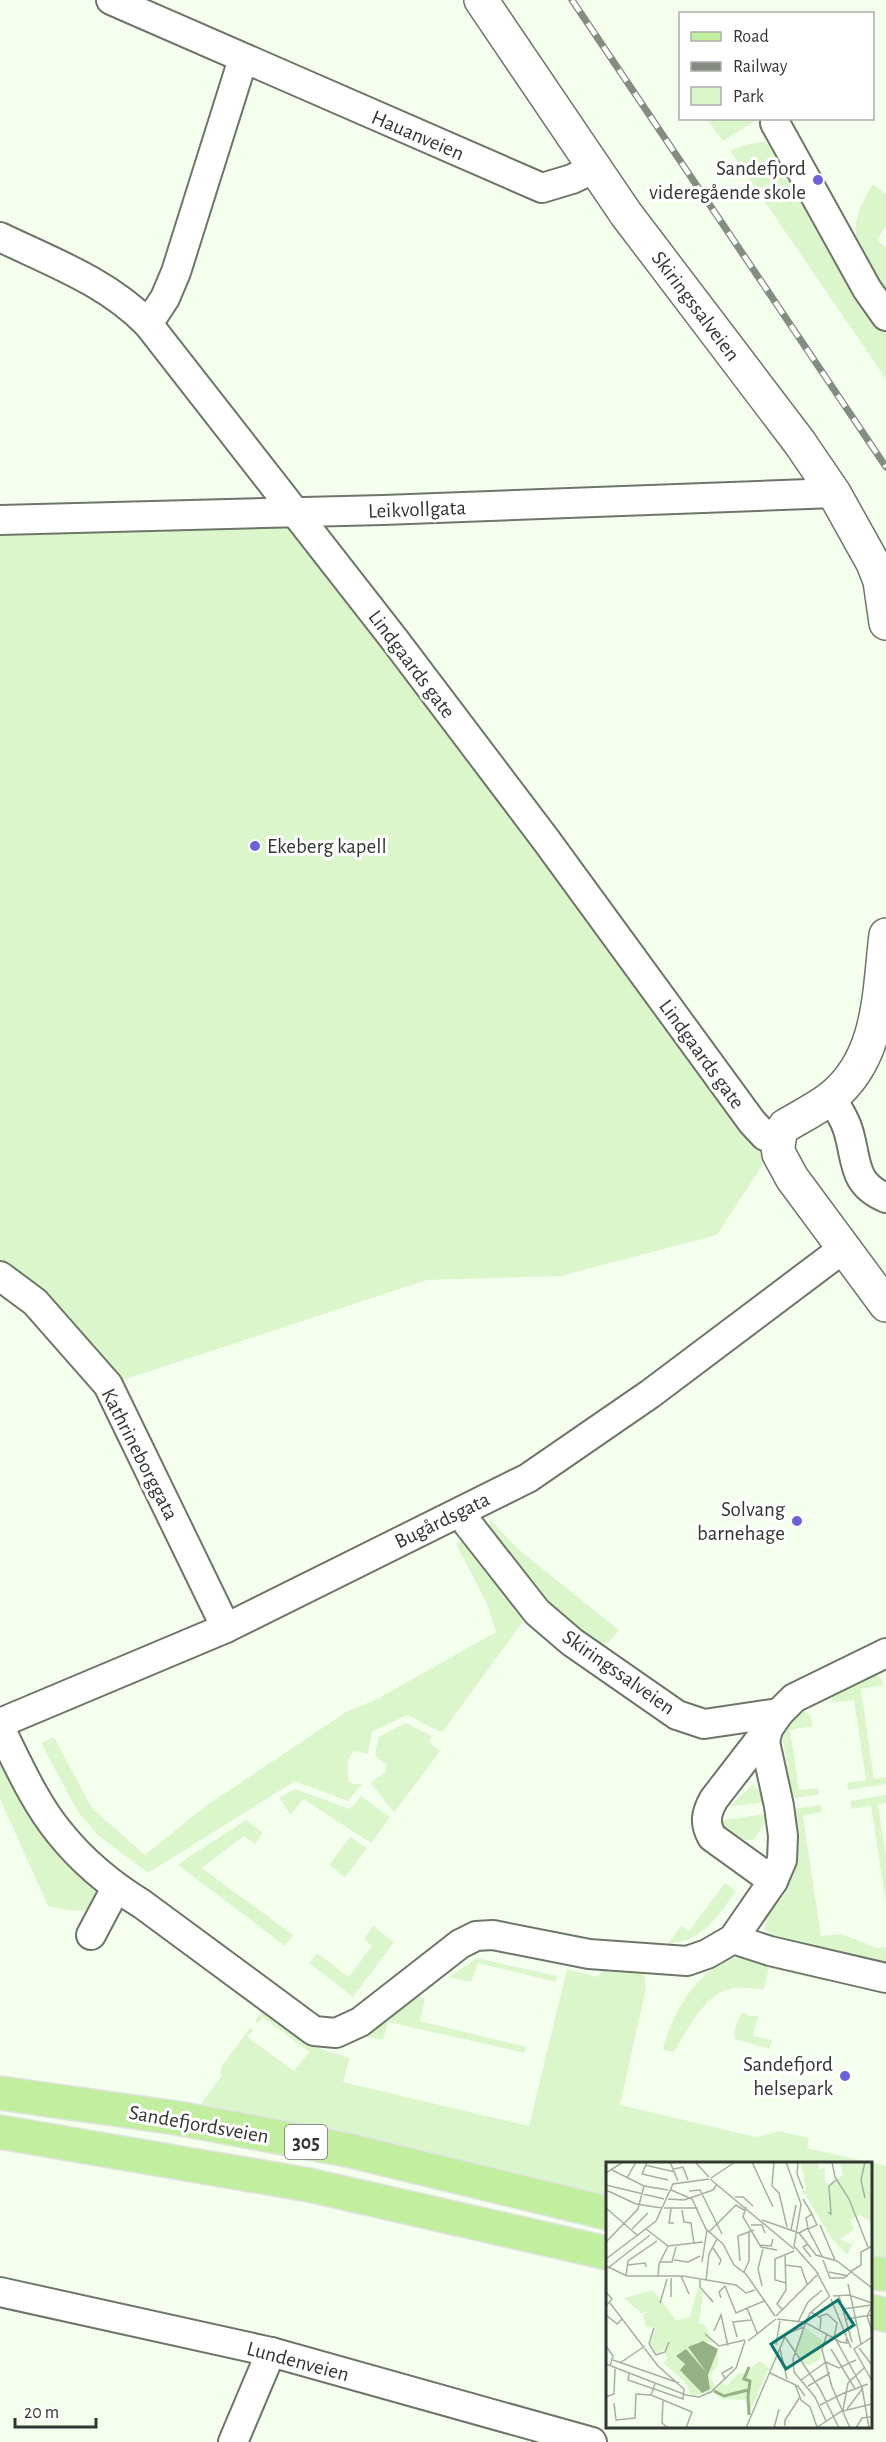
<svg xmlns="http://www.w3.org/2000/svg" width="886" height="2442" font-family="'Alegreya Sans',sans-serif">
	<rect width="100%" height="100%" fill="#f5ffee"/>
	<g fill="#dcf6cc">
		<path d="M707,119L758,118V119L723,141Z"/>
		<path d="M764,142L775,150L886,334V379L730,151L744,145Z"/>
		<path d="M873,184L886,194V226L877,240L886,247V290L880,292C857,244 842,234 873,184Z"/>
		<path d="M296,513L778,1141L717,1235L561,1276L427,1280L108,1385L0,1279V520Z"/>
		<path d="M490,1519L518,1549L619,1630L609,1642L593,1645L554,1613L490,1530Z"/>
		<path d="M464,1539L525,1619L443,1731H438L407,1715L372,1732L368,1754L354,1751L348,1760V1781L354,1784H362L348,1801L295,1781L148,1873L99,1836L78,1812L41,1743L54,1737L92,1808L145,1855L203,1808L346,1712L377,1699L496,1632L487,1604L456,1544Z"/>
		<path d="M874,1674L880,1677L884,1685L861,1689L874,1779L886,1777V1784L848,1790L847,1783L866,1780L854,1700L831,1703L833,1693Z"/>
		<path d="M802,1710L810,1714L813,1726L790,1730L799,1790L818,1788L819,1794L792,1799L782,1733Z"/>
		<path d="M406,1723L432,1736L429,1742L440,1751L394,1813L371,1783C375,1776 389,1776 386,1764L375,1756L378,1737Z"/>
		<path d="M0,1760L95,1885C104,1921 68,1910 48,1906L0,1799Z"/>
		<path d="M753,1784L761,1793L764,1802L729,1807Z"/>
		<path d="M295,1789L350,1809L361,1796L390,1817L371,1843L303,1799L291,1815L279,1798Z"/>
		<path d="M886,1795V1803L878,1805L886,1856V1903L871,1806L851,1809L850,1801Z"/>
		<path d="M821,1805L822,1812L803,1816L821,1936L841,1934L878,1948L886,1947V1968L775,1939L765,1929C766,1902 787,1889 794,1866C800,1848 797,1827 794,1809Z"/>
		<path d="M766,1814L764,1825L753,1840C741,1841 729,1835 721,1825L722,1820Z"/>
		<path d="M246,1820L263,1833L255,1844L244,1836L202,1868L293,1935L285,1946L179,1866L181,1862Z"/>
		<path d="M350,1837L367,1848L345,1877L329,1865Z"/>
		<path d="M725,1883L736,1891C716,1918 704,1940 668,1944L681,1926L689,1931Z"/>
		<path d="M373,1926L394,1942L353,1997L309,1963L317,1953L349,1977L372,1946L364,1939Z"/>
		<path d="M477,1958L557,1976L556,1982L478,1963L471,1982L449,1977Z"/>
		<path d="M730,1958H739L826,1977L825,1981L769,1968L764,1989C755,1989 745,1987 735,1988C705,1991 688,2030 674,2052L664,2050C663,2042 667,2035 670,2028C681,1998 702,1972 730,1958Z"/>
		<path d="M604,1968L644,1970L646,1988L620,2105L757,2137L779,2131L809,2138L807,2148L886,2166V2262L870,2259V2163H607V2200L198,2109L221,2076V2067L250,2028L253,2030L247,2037L294,2071L309,2052L263,2017L258,2023L255,2021L264,2009L318,2048L350,2058L343,2082L529,2126L567,1969L598,1977Z"/>
		<path d="M419,1996L425,1999L420,2021L526,2047L525,2053L388,2022L383,2040L367,2037V2032Z"/>
		<path d="M743,2013L748,2014V2016H758L753,2036L772,2040L770,2049L735,2039C733,2031 738,2017 743,2013Z"/>
	</g>
	<g fill="none" stroke-linecap="round" stroke-linejoin="round">
		<defs>
			<g id="minor">
				<path d="M111,0L542,188L572,179L595,168"/>
				<path d="M775,123L867,289L886,316"/>
				<path d="M0,237C52,262 107,282 148,324L394,639L546,840L752,1122L765,1136L778,1141"/>
				<path d="M148,324L165,298L176,272L243,59"/>
				<path d="M0,520L383,510L834,493"/>
				<path d="M831,1098C837,1107 843,1116 847,1127C858,1158 850,1183 886,1198"/>
				<path d="M0,1276L35,1302L108,1385L226,1628"/>
				<path d="M462,1511L468,1524L537,1612L572,1642L677,1715L704,1724L779,1713L794,1698L886,1653"/>
				<path d="M0,1723L226,1628L528,1478L650,1394L844,1248"/>
				<path d="M0,1728C17,1762 35,1803 59,1832C82,1861 111,1885 142,1904L314,2031L336,2033L360,2022L460,1944L476,1936L493,1935L589,1954L687,1961L707,1954L733,1939L773,1881L782,1860L783,1836L779,1806L765,1742L768,1729L779,1713"/>
				<path d="M768,1729L714,1799C706,1813 704,1823 712,1837L773,1881"/>
				<path d="M91,1935L116,1888"/>
				<path d="M733,1939L770,1951L886,1978"/>
				<path d="M0,2292L271,2352L592,2442"/>
				<path d="M233,2442L271,2352"/>
			</g>
			<g id="secondary">
				<path d="M481,0L626,214L800,443L834,493L873,563L880,581L886,623"/>
				<path d="M886,935C879,993 881,1057 832,1097C818,1108 800,1117 785,1126L780,1133L778,1147L779,1154L792,1178L886,1305"/>
			</g>
			<g id="primary">
				<path d="M0,2093L177,2118L347,2150L607,2213"/>
				<path d="M0,2132L309,2185L607,2253"/>
				<path d="M870,2273L886,2274"/>
				<path d="M870,2311L886,2315"/>
			</g>
		</defs>
		<use href="#minor" stroke="#6d7668" stroke-width="32"/>
		<use href="#secondary" stroke="#6d7668" stroke-width="36"/>
		<use href="#primary" stroke="#e2e3e2" stroke-width="36"/>
		<use href="#minor" stroke="#fff" stroke-width="28"/>
		<use href="#secondary" stroke="#fff" stroke-width="33"/>
		<use href="#primary" stroke="#c2eea0" stroke-width="33"/>
		<defs>
			<path id="rail" d="M572,0L886,467"/>
		</defs>
		<use href="#rail" stroke="#858c81" stroke-width="7"/>
		<use href="#rail" stroke="#fff" stroke-width="4.5" stroke-dasharray="14" stroke-linecap="butt"/>
	</g>
	<g fill="#6d62dc" stroke="#fff" stroke-width="2">
		<circle cx="818" cy="180" r="6"/>
		<circle cx="255" cy="846" r="6"/>
		<circle cx="797" cy="1521" r="6"/>
		<circle cx="845" cy="2076" r="6"/>
	</g>
	<g text-anchor="middle" stroke-width="6" stroke-linejoin="round" paint-order="stroke">
		<rect fill="#fff" stroke="#70726e" stroke-width="1.5" x="285" y="2125" width="42" height="34" rx="4.5"/>
		<g font-size="20" font-weight="bold" fill="#323630">
			<text x="306" y="2149">305</text>
		</g>
		<g font-size="21" fill="#323630" stroke="#fff">
			<text transform="translate(418 135) rotate(23)" y="7">Hauanveien</text>
			<text transform="translate(696 306) rotate(53)" y="7">Skiringssalveien</text>
			<text transform="translate(417 509) rotate(-2)" y="7">Leikvollgata</text>
			<text transform="translate(412 664) rotate(53)" y="7">Lindgaards gate</text>
			<text transform="translate(702 1054) rotate(54)" y="7">Lindgaards gate</text>
			<text transform="translate(140 1454) rotate(63)" y="7">Kathrineborggata</text>
			<text transform="translate(442 1520) rotate(-26)" y="7">Bugårdsgata</text>
			<text transform="translate(619 1672) rotate(35)" y="7">Skiringssalveien</text>
			<text transform="translate(199 2124) rotate(10)" y="7">Sandefjordsveien</text>
			<text transform="translate(298 2361) rotate(15)" y="7">Lundenveien</text>
		</g>
		<g font-size="21" fill="#323630" stroke="#fff" text-anchor="end">
			<text x="806" y="175">Sandefjord<tspan x="806" dy="24">videregående skole</tspan></text>
			<text x="267" y="853" text-anchor="start">Ekeberg kapell</text>
			<text x="785" y="1516">Solvang<tspan x="785" dy="24">barnehage</tspan></text>
			<text x="833" y="2071">Sandefjord<tspan x="833" dy="24">helsepark</tspan></text>
		</g>
	</g>
	<g transform="translate(606 2162)">
		<rect width="266" height="266" fill="#f5ffee"/>
		<path d="M195,0H212L213,8L219,5V21L223,22L237,13L234,2L229,0H265V59L253,53L245,58L248,68L234,77L245,82L249,77L241,93L225,76L199,32H195L200,26ZM92,125L97,130L93,161L98,162L107,180H90L102,211L70,194L79,202L74,208L89,220L93,230L104,224L102,213L112,187V203L104,213L110,227L117,221L120,224L133,211L139,212L143,203L144,207L153,199L163,206L142,254L143,243L138,238L115,237L107,230L86,234L79,220L57,201L61,197L58,187L51,192L44,183L50,166L40,165L37,152L46,149L35,151L18,136L47,128L70,158L84,155ZM198,165L217,179L214,197L204,203L198,202L189,189Z" fill="#dcf6cc"/>
		<path d="M97,179L112,187L102,213L104,227L96,231L74,208L79,202L70,194L80,187L101,211L82,185Z" fill="#95b084"/>
		<path fill="none" stroke="#95b084" stroke-width="3" d="M108,229L118,234L142,228M142,234L144,219L138,217L143,205M142,234L143,253"/>
		<path fill="none" stroke="#a7afa2" stroke-width="1.5" d="M41,0L36,12L62,18M64,0L72,19M89,0L103,15M146,0L167,45M168,0L166,24L173,31L181,65M180,0L195,42L188,84L210,109L224,135M192,0L191,12L197,27M226,0L229,15L243,37L262,85M39,3L69,10M68,7L77,5L82,18M6,8L38,24L62,28M0,11L17,0M21,16L30,0M105,16L129,0M104,17L188,87M0,23L58,37M0,28L30,42L56,46M65,28L86,37L100,67L117,82L128,103L140,112L169,154M83,29L94,28L116,72M258,32L259,36L255,18L259,0M129,35H137L147,44M62,37L78,38L107,28L111,22M140,45L137,55L155,85L171,88M0,46L31,73M58,46H92M65,47L63,61H68M76,48L78,60L85,61L88,82M222,50L225,52L223,24L230,18M206,52L211,63L202,67L216,94M156,58L193,71L210,93L231,99L266,126M145,63H156L159,71M214,63L229,98M26,67L42,51M40,67L62,84L97,80M185,68L190,43M103,70L130,43L138,48M193,71L202,66L200,56L206,52L197,37M0,80L32,47L38,24M202,82L197,85L205,95M154,83L165,84L167,77M107,86L115,98L113,103M0,97L50,59L67,22L103,17M68,98L82,100L94,94M217,98L224,116H238L245,110M134,99L132,74L148,68M54,100H66L70,85M96,100L101,68M22,103L39,101L40,105M179,103L195,105L201,122M0,104L21,114H77L130,123L140,131L149,128M2,106L44,73M138,110L143,99V70M223,110L242,114M244,110L255,103V90L266,84M20,114L22,99L51,79M75,114L83,132M52,115L53,102L62,84M65,116V135M94,118V125L107,140L104,136M100,119L103,92L111,77M180,121L169,118V97L188,89M242,122L255,182M156,124L152,107L157,87M0,130L6,137L0,144M227,134L243,133L266,141M233,134L246,180M115,136L113,130L119,124L130,151L158,139M225,137L245,186M4,141L52,204L78,227L77,237L22,218L23,212M54,141L61,117M266,144L261,154L266,169M141,146L151,171M176,147L171,142L180,128L179,93M237,147L266,143M205,150L215,156L214,167M0,153L11,162L16,157M170,154L213,111M214,154L221,152L231,161L228,176M171,157L196,160V163M240,157L266,153M192,160L202,140L216,128M200,161L235,180L241,181L240,177M198,165L187,197L188,210L209,235L220,259M48,166L43,182L50,193M108,169L115,153L122,184M221,171L216,188L226,225L244,266M99,172L113,184L139,178M131,175L127,160L145,158M179,175L214,227L233,266M266,175L248,187L266,219M229,176L256,225L263,266M142,179L170,157M170,183L174,159M0,184L7,194L4,204M253,186L266,203M174,187L181,217M225,187L249,227M50,193L59,190L63,180M7,198L73,221M14,201L39,184M0,202L80,233L93,235L105,230L130,206L139,179M164,211L192,224L199,234M119,217L116,211L127,205M195,218L220,200L233,206L250,198M189,222L195,238L204,245L211,265M202,224L224,211M241,230L262,222M45,233L86,250L80,266M0,235L8,232L9,207M57,239L56,261L62,266M8,241L10,258L29,256L30,232L45,233L49,222M214,243L240,230M241,247L257,226M237,249L266,242M179,264V258L194,235M140,266L180,172L198,165L204,151L223,135M168,266L173,247M210,266L237,248L242,221L258,206M250,266L256,256L266,255"/>
		<path fill="#0f766e" fill-opacity="0.15" stroke="#0f766e" stroke-width="3" d="M232,138L248,163L180,207L165,182Z"/>
		<rect width="266" height="266" fill="none" stroke="#323630" stroke-width="3"/>
	</g>
	<rect x="679" y="12" width="195" height="108" fill="#ffffff" stroke="#adafac" stroke-width="1.5"/>
	<rect x="691" y="32" width="30" height="9" fill="#c2eea0" stroke="#adafac" stroke-width="1.5"/>
	<text x="733" y="42" font-size="18" fill="#323630">Road</text>
	<rect x="691" y="62" width="30" height="9" fill="#858c81" stroke="#adafac" stroke-width="1.5"/>
	<text x="733" y="72" font-size="18" fill="#323630">Railway</text>
	<rect x="691" y="87" width="30" height="18" fill="#dcf6cc" stroke="#adafac" stroke-width="1.5"/>
	<text x="733" y="102" font-size="18" fill="#323630">Park</text>
	<path d="M15 2418v9h81v-9" fill="none" stroke="#323630" stroke-width="3"/>
	<text x="24" y="2418" font-size="18" fill="#323630" stroke="#ffffff" stroke-width="4.5" paint-order="stroke">20 m</text>
</svg>
